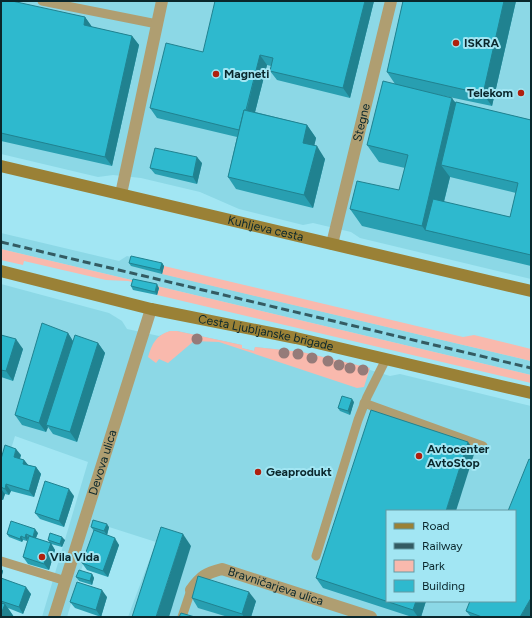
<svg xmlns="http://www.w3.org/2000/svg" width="532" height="618" font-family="Figtree,sans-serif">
	<rect width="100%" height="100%" fill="#a2e6f3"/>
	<g fill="#8cd8e6" fill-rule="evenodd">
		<path d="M1,1H531V279L360,238L351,232L313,223L303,225L239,209L200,192L141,178L113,175L98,177L1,154Z"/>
		<path d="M1,233L119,261L127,256L164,266L163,274L531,361V375L1,249Z"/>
		<path d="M1,284L109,313L122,321L127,329L159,336L170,331H177L242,345V348L254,351L255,347L302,352L370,368V370L390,376L400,374L531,406V617H128L156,542L109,527L107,535L93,531L67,617H42L88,462L15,436L1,482ZM387,511H515V601H387Z"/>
	</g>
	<g fill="#f9b9ad">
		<path d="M1,249L531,375V383L157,295L159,288L128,281L106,280L24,261L23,265L1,260Z"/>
		<path d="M164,266L463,337L474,335L531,349V361L162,274Z"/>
		<path d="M170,331H177L242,345V348L254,351L255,347L302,352L370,368L364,387L357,388L219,342L194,341L168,363L159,359L156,363L148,357C152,344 156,335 170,331Z"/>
	</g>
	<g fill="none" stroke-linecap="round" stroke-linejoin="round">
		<g stroke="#af9e71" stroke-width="9">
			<path d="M42,1L157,24"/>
			<path d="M364,403L483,446"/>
			<path d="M316,556L358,420L367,397L386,359"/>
			<path d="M1,561L66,581"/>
			<path d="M182,617L191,590"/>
		</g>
		<g stroke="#af9e71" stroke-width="12">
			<path d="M121,194L162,1"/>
			<path id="s1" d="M332,244L391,1"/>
			<path id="s2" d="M191,590C201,576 206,573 222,569L371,617"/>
			<path id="s3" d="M54,617L151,309"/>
		</g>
		<g stroke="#9a8136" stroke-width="12">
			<path id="s4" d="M1,166L531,291"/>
			<path id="s5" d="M1,271L151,309L296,338L531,393"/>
		</g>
		<path stroke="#335b62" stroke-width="3" stroke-dasharray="8 4" stroke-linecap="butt" d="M1,242L531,368"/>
	</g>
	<g fill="#957b79">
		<circle cx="197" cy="339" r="5.5"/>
		<circle cx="284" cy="353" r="5.5"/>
		<circle cx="298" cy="354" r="5.5"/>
		<circle cx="312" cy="358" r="5.5"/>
		<circle cx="328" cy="361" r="5.5"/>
		<circle cx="339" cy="365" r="5.5"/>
		<circle cx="350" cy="368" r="5.5"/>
		<circle cx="363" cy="370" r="5.5"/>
	</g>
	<g fill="#289fb1" fill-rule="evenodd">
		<path d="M1,1L85,17L92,27L132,36L139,45L112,166L1,141Z"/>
		<path d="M374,1L350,98L277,80L270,71L271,66L267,65L255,112L307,125L316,138L314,146L325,159L313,208L236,189L228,177L237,137L157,118L150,108L203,52Z"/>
		<path d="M403,1H516L492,106L430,93L456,102L531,120V266L362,226L350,209L399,190L405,168L379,162L367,145L395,84L387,72ZM450,177L516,193L510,217L444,202Z"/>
		<path d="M202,163L197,184L155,174L150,168Z"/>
		<path d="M129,263H162L164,266L162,274L131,266Z"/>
		<path d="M131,286L159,288L157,295L133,290Z"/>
		<path d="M68,333L73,341L98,343L105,353L77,442L53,434L48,427L46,432L22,425L15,415Z"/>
		<path d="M1,335L23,349L13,381L1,377Z"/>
		<path d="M354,402L350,415L340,411L338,408Z"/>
		<path d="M475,451L387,601H426L421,617H412L323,588L316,578Z"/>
		<path d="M21,455L20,459L24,460L28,465L36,467L41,474L34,497L11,491L9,495L5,494L3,500H1V459Z"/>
		<path d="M74,496L64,527L40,519L35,513Z"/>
		<path d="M91,527H109L107,535L119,545L108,577L87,570L82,563L94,531Z"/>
		<path d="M38,533L36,538L50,543L48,540H65L62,547L51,544L55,550L49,570L28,564L23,557L29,538H28L27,541L23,540L22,542L9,537L7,534Z"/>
		<path d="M1,568L3,571L1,578L31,594L23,614L8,608L14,617H1Z"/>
		<path d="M92,574L94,578L92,585L79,581L76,577Z"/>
		<path d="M107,597L101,617L75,608L70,602Z"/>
		<path d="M192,598L256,601L251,617H228L198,608Z"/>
		<path d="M466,611L531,617H471Z"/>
	</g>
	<g fill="#208290">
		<path d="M365,1H374L350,98L343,88Z"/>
		<path d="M504,1H516L492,106L483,94Z"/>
		<path d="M85,17L92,27L84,25Z"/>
		<path d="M132,36L139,45L112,166L105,157Z"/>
		<path d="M260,55L267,65L248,140L242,130Z"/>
		<path d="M452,98L464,115L441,165L450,177L436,233L425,230L422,226Z"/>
		<path d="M307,125L316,138L312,155L303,143Z"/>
		<path d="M317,146L325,159L313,208L304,195Z"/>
		<path d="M197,157L202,163L197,184L193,177Z"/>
		<path d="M162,263L164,266L162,274L160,270Z"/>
		<path d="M157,284L159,288L157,295L155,292Z"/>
		<path d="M68,333L74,343L46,425L48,427L46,432L39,423Z"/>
		<path d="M16,339L23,349L13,381L6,371Z"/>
		<path d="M98,343L105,353L77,442L70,432Z"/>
		<path d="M352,399L354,402L350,415L348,411Z"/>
		<path d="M468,442L475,451L456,511H446Z"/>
		<path d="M16,449L21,455L18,463L14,457Z"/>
		<path d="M24,460L29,466L23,464Z"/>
		<path d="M36,467L41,474L34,497L29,491Z"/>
		<path d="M6,484L11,491L9,495L5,489Z"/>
		<path d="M1,489L5,494L3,500L1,498Z"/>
		<path d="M69,489L74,496L64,527L59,521Z"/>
		<path d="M107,524L109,527L107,535L104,531Z"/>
		<path d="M35,529L38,533L35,540L33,537Z"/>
		<path d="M26,534L28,538L27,541L25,538Z"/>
		<path d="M183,534L191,546L169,617H156Z"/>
		<path d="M21,536L23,540L22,542L20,539Z"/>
		<path d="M62,537L65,540L62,547L60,544Z"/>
		<path d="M115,538L119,545L108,577L103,571Z"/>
		<path d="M51,543L55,550L49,570L44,564Z"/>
		<path d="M1,568L3,571L1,579Z"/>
		<path d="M92,574L94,578L92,585L90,581Z"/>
		<path d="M26,587L31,594L23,614L19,607Z"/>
		<path d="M102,590L107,597L101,617L96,610Z"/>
		<path d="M249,592L256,601L251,617H244L242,614Z"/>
		<path d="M531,598V617H520Z"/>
		<path d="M416,601H426L421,617H418L413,610Z"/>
		<path d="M5,604L14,617H1V614Z"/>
	</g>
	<g fill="#2eb9ce" stroke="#208290">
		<path d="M1,1H12L85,17L84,25L132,36L105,157L1,133Z"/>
		<path d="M215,1H365L343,88L270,71L273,58L260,55L246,110H244L239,130L150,108L166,43L203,52Z"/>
		<path d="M403,1H504L483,94L387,72Z"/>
		<path d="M383,81L452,98L422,226L350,209L357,181L399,190L408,155L367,145Z"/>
		<path d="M456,102L531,120V255L425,230L433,199L510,217L518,183L441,165Z"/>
		<path d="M244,110L307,125L303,143L317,146L304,195L228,177Z"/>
		<path d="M155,148L197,157L193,177L150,168Z"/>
		<path d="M131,256L162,263L160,270L129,263Z"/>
		<path d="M133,279L157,284L155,292L131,286Z"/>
		<path d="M42,323L68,333L39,423L15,415Z"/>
		<path d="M1,335L16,339L6,371L1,370Z"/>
		<path d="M75,335L98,343L70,432L46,425Z"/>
		<path d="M342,396L352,399L348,411L338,408Z"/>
		<path d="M371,410L468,442L446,511H387V601H416L413,610L316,578Z"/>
		<path d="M5,445L16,449L14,457L24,460L23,464L36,467L29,491L6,484L5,489L1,487V459Z"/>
		<path d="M529,459L531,460V598L520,617H482L466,611L470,601H515V511H508Z"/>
		<path d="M45,481L69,489L59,521L35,513Z"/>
		<path d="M93,520L107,524L104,531L91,527Z"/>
		<path d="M11,521L35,529L33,537L26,534L25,538L21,536L20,539L7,534Z"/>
		<path d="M161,527L183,534L156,617H132Z"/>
		<path d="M94,530L115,538L103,571L82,563Z"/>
		<path d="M50,533L62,537L60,544L48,540Z"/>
		<path d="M29,536L51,543L44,564L23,557Z"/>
		<path d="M79,570L92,574L90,581L76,577Z"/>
		<path d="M198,576L249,592L242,614L192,598Z"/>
		<path d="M1,578L26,587L19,607L1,601Z"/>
		<path d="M77,582L102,590L96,610L70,602Z"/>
		<path d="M1,603L5,604L1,614Z"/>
		<path d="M181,613L195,617H179Z"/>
	</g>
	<g fill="#af200e" stroke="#a2e6f3" stroke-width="1.5">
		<circle cx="456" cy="43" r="4"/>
		<circle cx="216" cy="74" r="4"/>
		<circle cx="521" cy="93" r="4"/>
		<circle cx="419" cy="456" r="4"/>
		<circle cx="258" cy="472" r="4"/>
		<circle cx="42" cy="557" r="4"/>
	</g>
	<g text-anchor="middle" stroke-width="4" stroke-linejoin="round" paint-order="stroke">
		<g font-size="12" font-weight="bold" fill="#0a272c" stroke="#a2e6f3" text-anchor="start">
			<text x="464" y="47">ISKRA</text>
			<text x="224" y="78">Magneti</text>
			<text x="513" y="97" text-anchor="end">Telekom</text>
			<text x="427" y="453">Avtocenter<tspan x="427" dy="14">AvtoStop</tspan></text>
			<text x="266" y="476">Geaprodukt</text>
			<text x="50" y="561">Vila Vida</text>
		</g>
		<g font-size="12" fill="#0a272c" stroke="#a2e6f3">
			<text dy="4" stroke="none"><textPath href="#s1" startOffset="125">Stegne</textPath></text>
			<text dy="4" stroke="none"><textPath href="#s4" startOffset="272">Kuhljeva cesta</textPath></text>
			<text dy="4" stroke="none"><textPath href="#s5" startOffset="272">Cesta Ljubljanske brigade</textPath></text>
			<text dy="4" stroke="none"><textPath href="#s3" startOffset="162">Devova ulica</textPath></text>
			<text dy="4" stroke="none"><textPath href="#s2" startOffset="95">Bravničarjeva ulica</textPath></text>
		</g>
	</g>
	<rect width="532" height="618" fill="none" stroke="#0a272c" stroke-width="4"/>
	<rect x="386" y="510" width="130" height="92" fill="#a2e6f3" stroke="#659aa3"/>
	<rect x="394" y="523" width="20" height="6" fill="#9a8136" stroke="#659aa3"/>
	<text x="422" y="530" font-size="12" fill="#0a272c">Road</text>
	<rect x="394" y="543" width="20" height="6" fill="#335b62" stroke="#659aa3"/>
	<text x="422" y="550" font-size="12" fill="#0a272c">Railway</text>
	<rect x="394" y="560" width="20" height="12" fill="#f9b9ad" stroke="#659aa3"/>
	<text x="422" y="570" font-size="12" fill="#0a272c">Park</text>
	<rect x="394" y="580" width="20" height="12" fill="#2eb9ce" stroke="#659aa3"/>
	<text x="422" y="590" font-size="12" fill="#0a272c">Building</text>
</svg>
